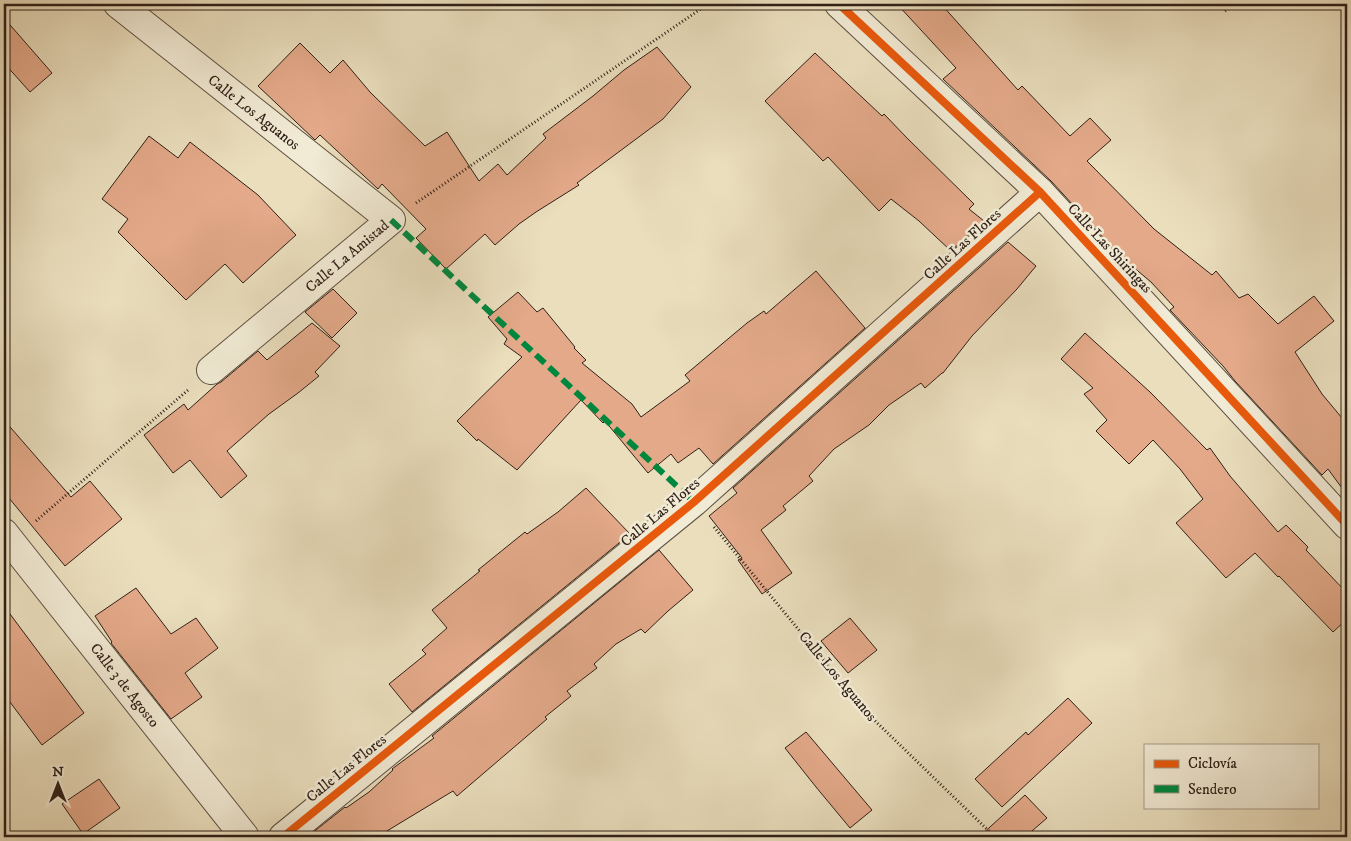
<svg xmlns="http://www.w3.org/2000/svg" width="1351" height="841" font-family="'IM FELL DW Pica',serif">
	<rect width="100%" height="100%" fill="#eadebd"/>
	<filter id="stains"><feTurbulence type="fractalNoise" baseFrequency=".004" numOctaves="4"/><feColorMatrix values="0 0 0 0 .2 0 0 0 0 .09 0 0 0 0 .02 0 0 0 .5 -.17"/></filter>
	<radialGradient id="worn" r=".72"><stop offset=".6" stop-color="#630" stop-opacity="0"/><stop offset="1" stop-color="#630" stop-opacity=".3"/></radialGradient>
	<g fill="#e3a989" stroke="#302018">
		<path d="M897,4H941L1018,90L1022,86L1070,136L1090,118L1111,140L1087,161L1154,229L1212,275L1216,271L1239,298L1248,294L1278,324L1314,296L1334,321L1295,352L1322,394L1347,424V495L1328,469L1322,475L1235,381L1223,366L1170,310L1174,307L1151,282L1120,256L1051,181L943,79L956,68Z"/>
		<path d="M4,18L52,73L30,92L4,63Z"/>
		<path d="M300,43L330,73L343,60L370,92L425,146L447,132L479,181L498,164L507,175L546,138L543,134L593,96L624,70L657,47L691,87L663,119L577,183L579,185L536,212L519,224L495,245L485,234L446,269L416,238L426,229L382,184L378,189L320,135L315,140L258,86Z"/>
		<path d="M815,53L882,116L884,114L907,138L974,204L969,209L984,221L951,251L919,221L891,199L879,211L828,157L823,161L765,101Z"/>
		<path d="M149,136L178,158L190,142L258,195L296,235L243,283L225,264L186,300L118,232L128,219L102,199Z"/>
		<path d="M1008,242L1036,266L1017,289L972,336L943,373H942L925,388L921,383L889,405L869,425L834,449L809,476L813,481L783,506L786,510L761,530L792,573L762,594L738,560L742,558L709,516L737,493L733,488Z"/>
		<path d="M816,271L865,328L713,464L699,448L678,463L671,454L648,473L605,421L603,423L581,400L517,470L478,439L477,441L457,421L522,357L504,344L507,339L488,317L518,292L537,312L543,308L575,347L574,348L586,360L582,363L632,404L641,417L690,381L685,375L747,323L764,311L766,314Z"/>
		<path d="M333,289L357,313L332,338L305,312Z"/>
		<path d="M312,323L340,346L315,372L319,376L298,393L269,414L227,451L247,476L221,498L190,460L173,473L144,435L184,404L188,410L217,384L221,382L258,351L267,360Z"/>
		<path d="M1085,333L1150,392L1207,450L1210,448L1230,476L1278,532L1286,525L1308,547L1306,550L1347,593V619L1333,632L1279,576L1278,577L1255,553L1226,578L1176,523L1203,499L1180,469L1153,440L1129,464L1096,431L1107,420L1084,394L1093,388L1061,359Z"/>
		<path d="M4,420L71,497L90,481L122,519L65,566L4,492Z"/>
		<path d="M586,488L630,534L412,712L389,684L426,654L422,650L447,628L432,610L480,571L478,570L525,532L527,534L558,512Z"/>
		<path d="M659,550L693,590L668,611L645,633L641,629L616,644L594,664L597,668L567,691L571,696L545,717L547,719L457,796L453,791L377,837H307L345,807L346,808L369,792L393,770L392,769L434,738L432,736Z"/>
		<path d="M136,588L171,634L196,618L218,648L185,673L202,697L171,719L111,643L112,642L95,616Z"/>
		<path d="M4,606L84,713L42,745L4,694Z"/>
		<path d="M850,618L877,650L848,673L821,641Z"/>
		<path d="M1068,698L1092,723L1002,807L975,779L1026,732L1028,735Z"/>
		<path d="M806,732L872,810L850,828L816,787L785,748Z"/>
		<path d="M99,779L120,808L83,834L62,804Z"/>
		<path d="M1025,795L1047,818L1025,837H979Z"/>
	</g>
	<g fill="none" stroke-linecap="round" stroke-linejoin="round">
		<defs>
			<g id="street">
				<path d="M118,4L391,220L211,370"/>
				<path d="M839,4L1040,192L1347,525"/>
				<path d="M4,533L245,837"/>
				<path d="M283,837L694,502L1040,192"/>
			</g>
		</defs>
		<use href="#street" stroke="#5e5041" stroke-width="30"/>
		<g stroke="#302018" stroke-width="3" stroke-dasharray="1 2.5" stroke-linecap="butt">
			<path d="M1225,11L1236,4"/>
			<path d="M416,203L708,4"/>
			<path d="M36,521L188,390"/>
			<path d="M714,527L869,715L995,837"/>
		</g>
		<use href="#street" stroke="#f1ead4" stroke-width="28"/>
		<path stroke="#00873e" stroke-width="6" stroke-dasharray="12 6" stroke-linecap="butt" d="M391,220L694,502"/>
		<defs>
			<g id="cycleway">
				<path d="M839,4L1040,192L1347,525"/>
				<path d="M283,837L694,502L1040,192"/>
			</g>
		</defs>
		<use href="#cycleway" stroke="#f1ead4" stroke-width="11"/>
		<use href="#cycleway" stroke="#e8590c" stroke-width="8"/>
	</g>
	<g text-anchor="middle" stroke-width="5" stroke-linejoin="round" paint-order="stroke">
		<g font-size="15" fill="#302018" stroke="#f1ead4">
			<text transform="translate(254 112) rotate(38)" y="5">Calle Los Aguanos</text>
			<text transform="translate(962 244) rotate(-42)" y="5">Calle Las Flores</text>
			<text transform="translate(1110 248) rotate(47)" y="5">Calle Las Shiringas</text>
			<text transform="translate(347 256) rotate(-40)" y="5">Calle La Amistad</text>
			<text transform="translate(660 512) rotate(-40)" y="5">Calle Las Flores</text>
			<text transform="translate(838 676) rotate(50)" y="5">Calle Los Aguanos</text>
			<text transform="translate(125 685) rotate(52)" y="5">Calle 3 de Agosto</text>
			<text transform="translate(346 768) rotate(-39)" y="5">Calle Las Flores</text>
		</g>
	</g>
	<rect width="1351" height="841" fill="none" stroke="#eadebd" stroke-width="20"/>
	<rect x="5" y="5" width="1341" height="831" fill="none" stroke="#302018" stroke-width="2.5"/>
	<rect x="10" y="10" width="1331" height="821" fill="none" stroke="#302018"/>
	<rect x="1144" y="744" width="175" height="65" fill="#f1ead4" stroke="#a49989"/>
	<rect x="1154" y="760" width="25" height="8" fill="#e8590c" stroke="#a49989"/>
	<text x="1188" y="768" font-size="15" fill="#302018">Ciclovía</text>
	<rect x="1154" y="785" width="25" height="8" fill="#00873e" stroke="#a49989"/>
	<text x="1188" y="794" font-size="15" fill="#302018">Sendero</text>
	<g transform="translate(58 784)" stroke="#f1ead4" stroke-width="4" paint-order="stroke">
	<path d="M0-4L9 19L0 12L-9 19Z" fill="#302018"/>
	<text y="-8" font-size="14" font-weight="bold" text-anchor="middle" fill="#302018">N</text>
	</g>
	<rect width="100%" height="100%" filter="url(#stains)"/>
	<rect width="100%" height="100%" fill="url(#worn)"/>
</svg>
